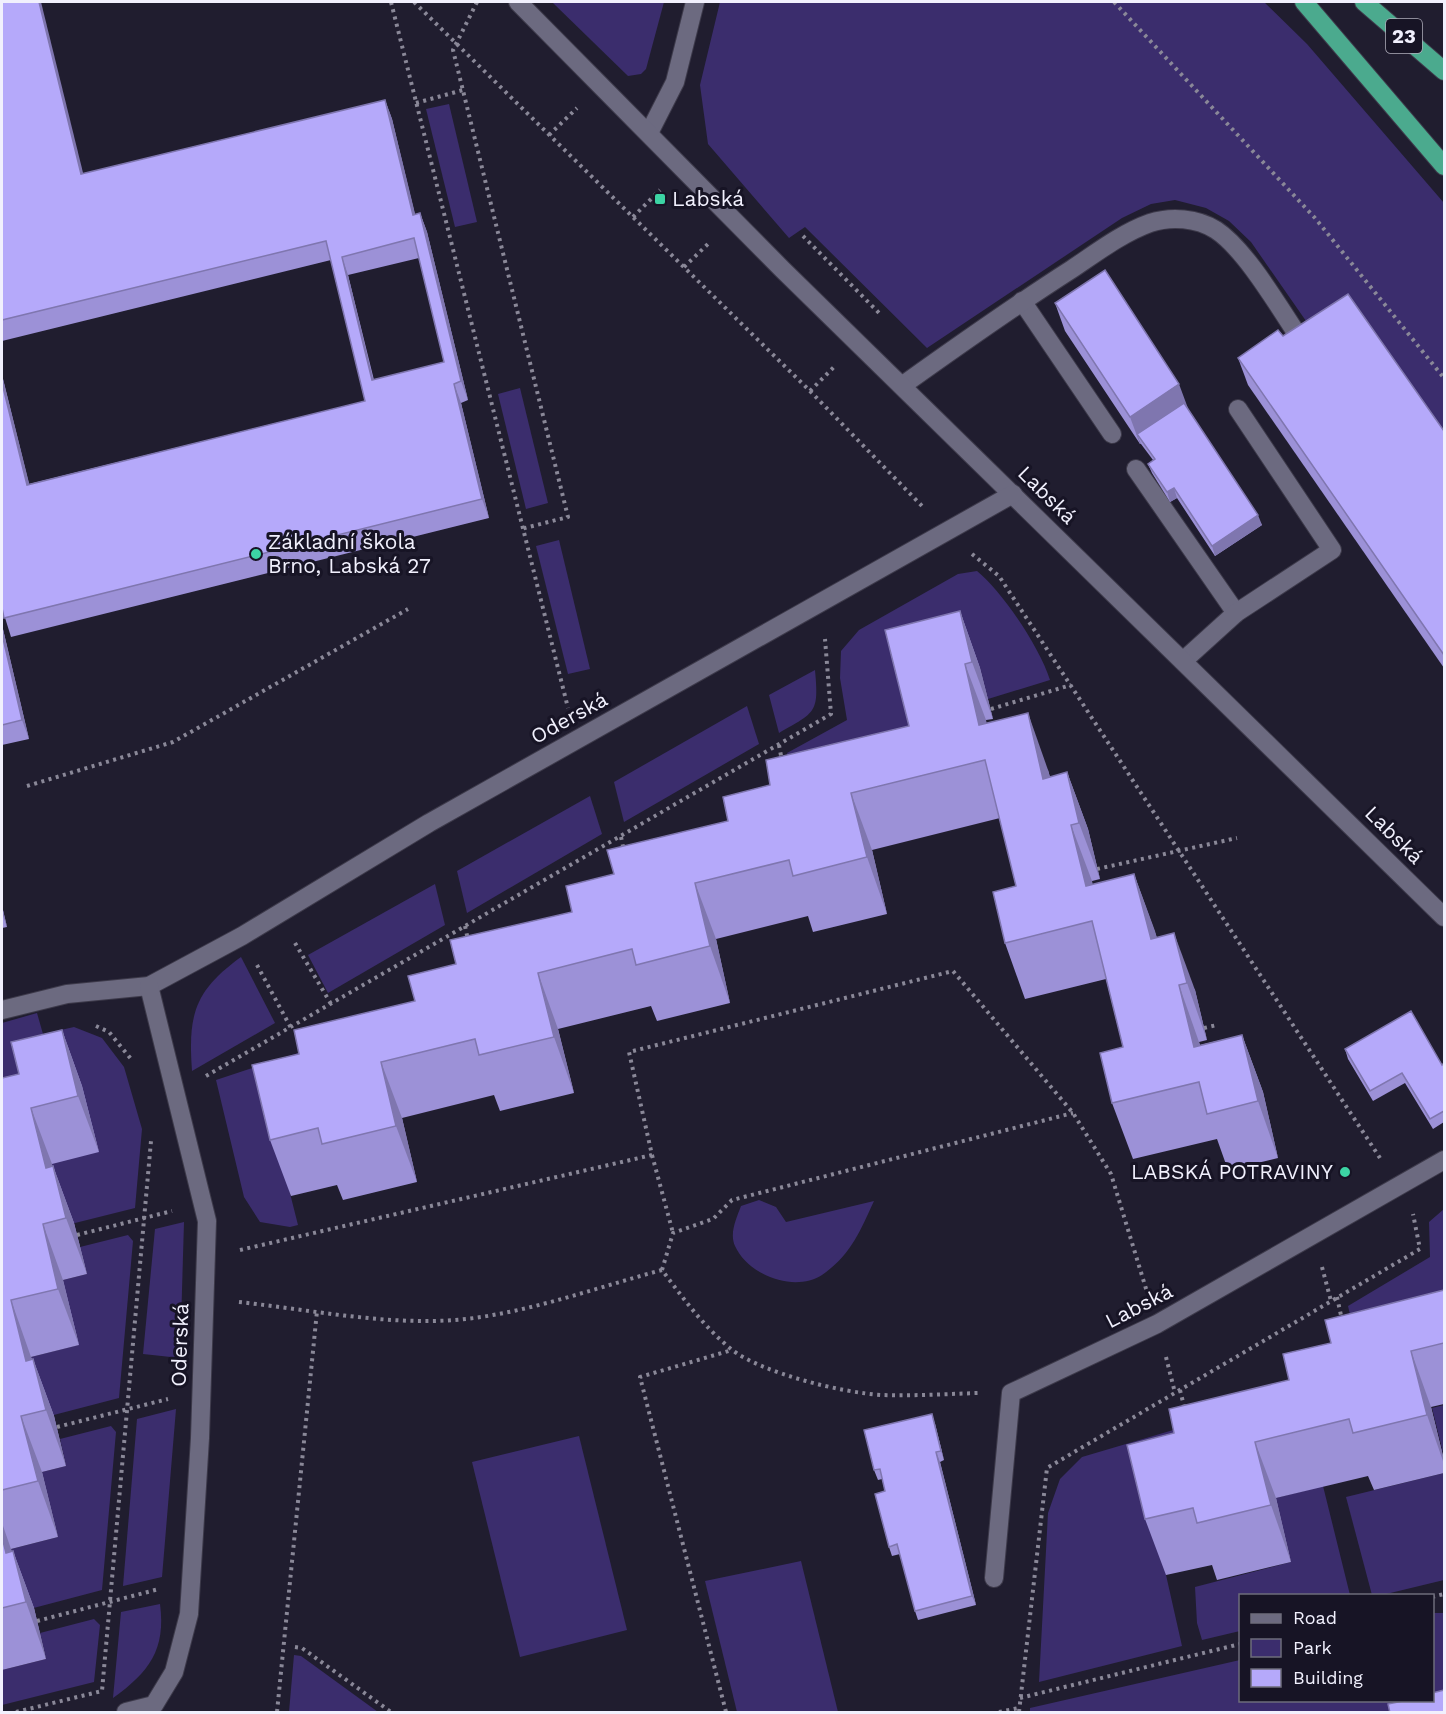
<svg xmlns="http://www.w3.org/2000/svg" width="1446" height="1714" font-family="'Work Sans',sans-serif">
	<rect width="100%" height="100%" fill="#201d2f"/>
	<g fill="#3b2d6d">
		<path d="M552,2H664L646,69L641,74L628,76Z"/>
		<path d="M720,2H1264L1307,44L1444,203V444L1322,344L1251,242L1229,221L1206,208L1175,200L1151,204L1122,218L927,348L805,227L789,238L708,144L700,85Z"/>
		<path d="M449,104L477,222L455,227L426,109Z"/>
		<path d="M520,388L548,503L526,509L498,394Z"/>
		<path d="M559,540L590,669L568,674L536,546Z"/>
		<path d="M977,571C1003,592 1040,648 1050,680L988,699L980,668L930,782L801,813L787,753L847,720L840,678L841,651L859,630L958,574Z"/>
		<path d="M815,670C819,713 816,712 779,733L769,695Z"/>
		<path d="M747,706L759,744L624,822L614,782Z"/>
		<path d="M590,796L602,834L467,913L457,871Z"/>
		<path d="M435,884L445,925L328,993L308,955Z"/>
		<path d="M241,957L275,1023L192,1071C188,1015 194,991 241,957Z"/>
		<path d="M37,1013L43,1034L74,1027L102,1038L124,1067L142,1129L135,1208L67,1225L2,1139V1023Z"/>
		<path d="M301,1052L272,1122L298,1225L290,1227L260,1222L244,1197L216,1080Z"/>
		<path d="M759,1200L776,1207L786,1222L874,1201C860,1231 851,1255 822,1275C794,1293 748,1275 735,1246C729,1233 737,1217 741,1206Z"/>
		<path d="M1444,1209V1352L1357,1345L1348,1306L1430,1257L1429,1222Z"/>
		<path d="M184,1222L180,1358L143,1354L155,1229Z"/>
		<path d="M128,1235L133,1241L119,1398L46,1417L31,1357L78,1345L63,1280L87,1274L80,1247Z"/>
		<path d="M1444,1405V1457L1432,1408Z"/>
		<path d="M176,1409L162,1577L123,1586L137,1419Z"/>
		<path d="M111,1426L116,1432L102,1590L26,1610L11,1549L58,1537L42,1472L66,1466L60,1439Z"/>
		<path d="M1180,1428L1166,1575L1182,1646L1039,1682L1048,1513L1060,1479L1082,1457Z"/>
		<path d="M579,1436L627,1630L520,1657L472,1462Z"/>
		<path d="M1444,1473V1580L1382,1595H1372L1346,1497Z"/>
		<path d="M1323,1486L1350,1595L1240,1596V1631L1202,1640L1197,1623L1195,1587L1291,1562L1276,1498Z"/>
		<path d="M801,1561L838,1712H737L705,1581Z"/>
		<path d="M160,1604C166,1650 149,1672 113,1698L121,1612Z"/>
		<path d="M1433,1613H1444V1711L1030,1712V1708L1240,1660V1700H1432Z"/>
		<path d="M94,1619L100,1625L94,1682L2,1705V1670L46,1659L40,1633Z"/>
		<path d="M294,1655L301,1656L378,1712H289Z"/>
	</g>
	<g fill="none" stroke-linecap="round" stroke-linejoin="round">
		<defs>
			<g id="service">
				<path d="M649,133L675,82L695,2"/>
				<path d="M1022,301L1112,434"/>
				<path d="M903,385C959,345 1014,306 1072,269C1096,253 1122,233 1150,223C1171,216 1197,218 1216,230C1248,251 1284,316 1307,349"/>
				<path d="M1136,469L1236,613"/>
				<path d="M1183,661L1236,613L1332,550L1238,409"/>
			</g>
			<g id="minor">
				<path d="M518,2L782,269L1444,917"/>
				<path d="M2,1010L67,994L149,986L242,936L429,823L1013,494"/>
				<path d="M994,1578L1011,1393L1157,1324L1444,1160"/>
				<path d="M126,1712L154,1705L174,1672L189,1614L200,1438L207,1221L149,986"/>
			</g>
			<g id="trunk">
				<path d="M1304,2L1444,166"/>
				<path d="M1364,2L1444,71"/>
			</g>
		</defs>
		<use href="#service" stroke="#3d3a4a" stroke-width="20"/>
		<use href="#minor" stroke="#3d3a4a" stroke-width="20"/>
		<use href="#trunk" stroke="#3d3a4a" stroke-width="20"/>
		<g stroke="#8a8898" stroke-width="4" stroke-dasharray="3 4.5" stroke-linecap="butt">
			<path d="M391,2L568,708"/>
			<path d="M414,2L810,391L922,506"/>
			<path d="M477,2L453,50L568,517L521,529"/>
			<path d="M1114,2L1315,218L1444,378"/>
			<path d="M416,103L463,90"/>
			<path d="M549,135L577,108"/>
			<path d="M633,217L660,190"/>
			<path d="M803,236L882,316"/>
			<path d="M684,267L709,243"/>
			<path d="M810,391L835,366"/>
			<path d="M972,554L999,576L1380,1158"/>
			<path d="M991,709L1071,685"/>
			<path d="M779,745L782,761"/>
			<path d="M27,786L173,742L408,609"/>
			<path d="M621,837L624,851"/>
			<path d="M1097,869L1237,838"/>
			<path d="M465,926L468,940"/>
			<path d="M295,943L331,1004"/>
			<path d="M257,965L291,1028"/>
			<path d="M96,1026L109,1032L131,1059"/>
			<path d="M1204,1028L1217,1025"/>
			<path d="M206,1076L831,714L825,639"/>
			<path d="M652,1155L673,1233"/>
			<path d="M77,1235L172,1211"/>
			<path d="M240,1250L652,1155L629,1052L953,971L1073,1113L1111,1174L1147,1292"/>
			<path d="M1322,1267L1331,1301"/>
			<path d="M662,1270L673,1233L713,1219L732,1200L1073,1113"/>
			<path d="M1337,1297L1342,1320"/>
			<path d="M239,1302C322,1311 410,1331 493,1315C550,1305 606,1285 662,1270C683,1298 703,1326 731,1349C761,1373 843,1393 882,1395C914,1396 946,1394 978,1393"/>
			<path d="M1166,1357L1175,1393"/>
			<path d="M1180,1390L1185,1410"/>
			<path d="M57,1427L168,1399"/>
			<path d="M1432,1597L1444,1594"/>
			<path d="M37,1621L159,1589"/>
			<path d="M295,1647L302,1648L391,1712"/>
			<path d="M1020,1698L1240,1644"/>
			<path d="M16,1712L102,1691L151,1141"/>
			<path d="M277,1712L317,1311"/>
			<path d="M726,1712L640,1377L732,1350"/>
			<path d="M999,1712L1019,1708"/>
			<path d="M1019,1712L1047,1468L1420,1249L1413,1214"/>
		</g>
		<use href="#service" stroke="#6c6a80" stroke-width="18"/>
		<use href="#minor" stroke="#6c6a80" stroke-width="18"/>
		<use href="#trunk" stroke="#4baa8e" stroke-width="18"/>
	</g>
	<g fill="#9c91d7" fill-rule="evenodd">
		<path d="M2,2L83,174L385,100L392,119L415,215L420,213L427,232L468,400L461,403L489,518L11,637L2,608V375L29,484L365,401L331,260L2,341ZM419,258L444,362L374,380L348,275Z"/>
		<path d="M1055,303L1189,411L1262,525L1215,556L1177,498L1170,502L1152,473L1148,464L1153,460L1141,444H1140L1065,331Z"/>
		<path d="M1283,336L1444,431V668L1248,385L1238,358Z"/>
		<path d="M960,611L980,668L993,719L986,720V723L1048,770L1050,777L1067,772L1088,829L1100,879L1092,881V885L1134,874L1157,938L1195,990L1207,1040L1199,1042L1200,1045L1242,1035L1263,1092L1278,1158L1228,1170L1217,1139L1133,1159L1112,1103L1123,1047L1106,979L1025,999L1005,943L1016,886L1000,818L872,850L887,914L813,932L808,916L716,939L730,1003L657,1021L651,1006L558,1029L574,1093L500,1111L494,1095L402,1118L417,1182L343,1200L337,1185L291,1196L270,1140L299,1054L415,1001L456,964L572,912L614,874L728,821L770,785L909,726Z"/>
		<path d="M2,625L29,739L2,745Z"/>
		<path d="M2,906L7,927L2,928Z"/>
		<path d="M62,1030L82,1086L99,1152L52,1164V1167L53,1166L74,1223L87,1274L63,1280L79,1345L31,1357L32,1359H33L54,1416L66,1466L42,1472L58,1537L11,1549L12,1552L13,1551L34,1608L46,1659L2,1670V1078L19,1074Z"/>
		<path d="M1345,1049L1442,1065L1444,1063V1122L1433,1129L1405,1083L1373,1101L1348,1059Z"/>
		<path d="M1444,1290V1404L1431,1407L1444,1460V1473L1374,1490L1368,1476L1276,1498L1291,1562L1217,1580L1212,1565L1166,1575L1145,1519L1174,1433L1289,1380L1331,1343Z"/>
		<path d="M935,1424L944,1460L940,1462L976,1605L918,1620L915,1611L900,1554L892,1556L889,1547L885,1491L882,1479L878,1480L874,1470Z"/>
	</g>
	<g fill="#7f76af">
		<path d="M39,2H41L88,193L81,174Z"/>
		<path d="M385,100L392,119L420,234L413,215Z"/>
		<path d="M420,213L427,232L468,400L461,381Z"/>
		<path d="M342,257L348,275L378,399L372,380Z"/>
		<path d="M2,375L34,503L27,485L2,383Z"/>
		<path d="M454,384L461,403L489,518L482,499Z"/>
		<path d="M1179,384L1189,411L1137,434L1141,444H1140L1130,417Z"/>
		<path d="M1174,488L1177,498L1170,502L1167,492Z"/>
		<path d="M1258,515L1262,525L1215,556L1212,546Z"/>
		<path d="M960,611L980,668L993,719L972,662Z"/>
		<path d="M2,625L29,739L22,720L2,634Z"/>
		<path d="M965,664L986,720L1000,781L979,725Z"/>
		<path d="M1028,713L1048,770L1064,835L1043,779Z"/>
		<path d="M1067,772L1088,829L1100,879L1079,823Z"/>
		<path d="M851,793L872,850L887,914L867,857Z"/>
		<path d="M1071,825L1092,881L1107,943L1086,886Z"/>
		<path d="M1134,874L1155,931L1172,995L1151,939Z"/>
		<path d="M695,883L716,939L730,1003L710,946Z"/>
		<path d="M2,906L7,927L2,913Z"/>
		<path d="M1174,933L1195,990L1207,1040L1187,983Z"/>
		<path d="M538,973L558,1029L574,1093L554,1037Z"/>
		<path d="M1179,985L1199,1042L1214,1103L1194,1047Z"/>
		<path d="M62,1030L82,1086L99,1152L78,1096Z"/>
		<path d="M1242,1035L1263,1092L1278,1158L1258,1101Z"/>
		<path d="M381,1062L402,1118L417,1182L396,1126Z"/>
		<path d="M31,1108L52,1164L65,1218L46,1168Z"/>
		<path d="M53,1166L74,1223L87,1274L66,1218Z"/>
		<path d="M43,1224L63,1280L79,1345L58,1289Z"/>
		<path d="M11,1300L31,1357L45,1410L26,1361Z"/>
		<path d="M1411,1351L1431,1407L1444,1460V1464L1427,1415Z"/>
		<path d="M33,1359L54,1416L66,1466L46,1410Z"/>
		<path d="M932,1414L935,1424L944,1460L941,1451Z"/>
		<path d="M21,1416L42,1472L58,1537L38,1481Z"/>
		<path d="M1255,1442L1276,1498L1291,1562L1271,1505Z"/>
		<path d="M936,1452L940,1462L976,1605L972,1596Z"/>
		<path d="M2,1523L11,1549L24,1603L6,1553L2,1537Z"/>
		<path d="M13,1551L34,1608L46,1659L26,1602Z"/>
	</g>
	<g fill="#b5a9fa" stroke="#7f76af" stroke-width="1.5" fill-rule="evenodd">
		<path d="M2,2H39L81,174L385,100L413,215L420,213L461,381L454,384L482,499L4,618L2,608V383L27,485L365,401L326,241L2,320ZM414,238L444,362L372,380L342,257Z"/>
		<path d="M1105,270L1179,384L1130,417L1055,303Z"/>
		<path d="M1348,294L1444,431V655L1238,358L1278,330L1283,336Z"/>
		<path d="M1184,403L1258,515L1212,546L1174,488L1167,492L1148,464L1155,459L1137,434Z"/>
		<path d="M960,611L972,662L965,664L979,725L1028,713L1043,779L1067,772L1079,823L1071,825L1086,886L1134,874L1151,939L1174,933L1187,983L1179,985L1194,1047L1242,1035L1258,1101L1207,1114L1199,1082L1112,1103L1100,1053L1123,1047L1092,921L1005,943L993,892L1016,886L985,760L851,793L867,857L793,876L789,860L695,883L710,946L636,965L632,949L538,973L554,1037L479,1055L475,1039L381,1062L396,1126L322,1144L318,1128L270,1140L252,1065L299,1054L294,1030L415,1001L408,976L456,964L450,940L572,912L566,886L614,874L607,850L728,821L723,797L770,785L766,760L909,726L885,630Z"/>
		<path d="M2,634L22,720L2,725Z"/>
		<path d="M1411,1011L1442,1065L1444,1063V1111L1430,1119L1402,1073L1370,1091L1345,1049Z"/>
		<path d="M62,1030L78,1096L31,1108L46,1168L53,1166L66,1218L43,1224L58,1289L11,1300L26,1361L33,1359L46,1410L21,1416L38,1481L2,1490V1078L19,1074L11,1042Z"/>
		<path d="M1444,1290V1343L1411,1351L1427,1415L1353,1433L1349,1419L1255,1442L1271,1505L1197,1523L1193,1508L1145,1519L1127,1445L1174,1433L1169,1409L1289,1380L1283,1354L1331,1343L1325,1320Z"/>
		<path d="M932,1414L941,1451L936,1452L972,1596L915,1611L897,1544L889,1547L875,1494L885,1491L880,1469L874,1470L864,1430Z"/>
		<path d="M2,1537L6,1553L13,1551L26,1602L2,1608Z"/>
		<path d="M1444,1690V1713H1390L1388,1704L1403,1701H1432V1693Z"/>
	</g>
	<g fill="#3cd4a4" stroke="#171425" stroke-width="2">
		<rect x="654" y="193" width="12" height="12" rx="3"/>
		<circle cx="256" cy="554" r="6"/>
		<circle cx="1345" cy="1172" r="6"/>
	</g>
	<g text-anchor="middle" stroke-width="6" stroke-linejoin="round" paint-order="stroke">
		<rect fill="#171425" stroke="#b0aebc" stroke-width="1.5" x="1386" y="19" width="36" height="34" rx="4.5"/>
		<g font-size="20" font-weight="bold" fill="#f1f0fd">
			<text x="1404" y="43">23</text>
		</g>
		<g font-size="21" fill="#f1f0fd" stroke="#171425" text-anchor="start">
			<text x="672" y="206">Labská</text>
			<text x="268" y="549">Základní škola<tspan x="268" dy="24">Brno, Labská 27</tspan></text>
			<text x="1333" y="1179" text-anchor="end">LABSKÁ POTRAVINY</text>
		</g>
		<g font-size="21" fill="#f1f0fd" stroke="#171425">
			<text transform="translate(1047 495) rotate(45)" y="7">Labská</text>
			<text transform="translate(569 718) rotate(-29)" y="7">Oderská</text>
			<text transform="translate(1394 835) rotate(45)" y="7">Labská</text>
			<text transform="translate(1139 1306) rotate(-27)" y="7">Labská</text>
			<text transform="translate(180 1345) rotate(-88)" y="7">Oderská</text>
		</g>
	</g>
	<rect width="1446" height="1714" fill="none" stroke="#f1f0fd" stroke-width="6"/>
	<rect x="1239" y="1594" width="195" height="108" fill="#171425" stroke="#6e6c7b" stroke-width="1.5"/>
	<rect x="1251" y="1614" width="30" height="9" fill="#6c6a80" stroke="#6e6c7b" stroke-width="1.5"/>
	<text x="1293" y="1624" font-size="18" fill="#f1f0fd">Road</text>
	<rect x="1251" y="1639" width="30" height="18" fill="#3b2d6d" stroke="#6e6c7b" stroke-width="1.5"/>
	<text x="1293" y="1654" font-size="18" fill="#f1f0fd">Park</text>
	<rect x="1251" y="1669" width="30" height="18" fill="#b5a9fa" stroke="#6e6c7b" stroke-width="1.5"/>
	<text x="1293" y="1684" font-size="18" fill="#f1f0fd">Building</text>
</svg>
